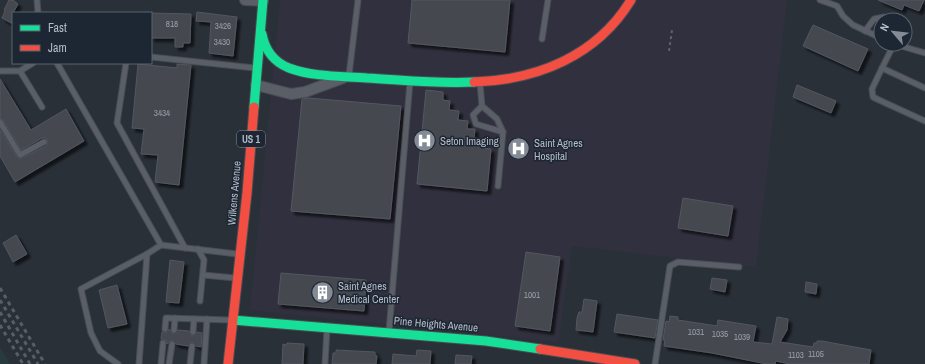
<svg xmlns="http://www.w3.org/2000/svg" width="925" height="364" font-family="'Archivo Narrow',sans-serif">
	<defs>
		<filter id="shadow"><feDropShadow dx="3.5" dy="3.5" stdDeviation="1" flood-color="#0009"/></filter>
	</defs>
	<rect width="100%" height="100%" fill="#2a3038"/>
	<path fill="#31303e" d="M280,0H787L756,267L572,246L558,342L250,310Z"/>
	<path fill="#273a3e" d="M0,347L10,364H0Z"/>
	<g fill="#444950" stroke="#52575f" filter="url(#shadow)">
		<path d="M9,0H13L18,4L13,13V24L2,18L5,11L4,10Z"/>
		<path d="M412,0H510L505,52L408,43Z"/>
		<path d="M878,0H924L919,11L904,5L902,10Z"/>
		<path d="M197,12L237,17L233,56L209,53L211,22L196,21Z"/>
		<path d="M151,13L191,14L190,43H183V47H175V38H151Z"/>
		<path d="M813,25L868,49L858,71L803,46Z"/>
		<path d="M138,64L177,68V64L191,65L179,185L155,182L158,155L141,154L144,129L132,128Z"/>
		<path d="M0,79L31,130L66,109L84,141L15,182L0,156V130L17,157L20,159L46,146L48,142L46,138H42L21,150L3,120L0,118Z"/>
		<path d="M797,85L836,101L831,113L793,97Z"/>
		<path d="M426,90L443,92V100L450,101L449,110L459,111L458,120L468,121L467,129H475L474,138L482,139V148L491,149L487,191L417,184Z"/>
		<path d="M309,98L401,106L390,219L291,211L302,99Z"/>
		<path d="M683,198L733,206L728,236L678,228Z"/>
		<path d="M16,235L27,254L13,262L3,243Z"/>
		<path d="M526,252L560,257L550,331L515,326Z"/>
		<path d="M170,260L184,262L179,303L166,302Z"/>
		<path d="M281,273L366,280L364,311L278,304Z"/>
		<path d="M712,278L727,280L725,292L710,289Z"/>
		<path d="M806,282L817,284L816,294L805,292Z"/>
		<path d="M117,285L127,324L108,328L99,290Z"/>
		<path d="M584,299L597,301L593,332L576,330L577,318L579,312H582Z"/>
		<path d="M617,314L658,320L655,338L614,332Z"/>
		<path d="M670,316L678,317V320L717,326L718,320L756,326L753,342L772,344L777,317L788,319L787,330L780,342L813,347L814,343H817V341H822L871,350L869,364H790L776,361L775,364H767L712,353L664,346L665,340H663L666,321L669,322Z"/>
		<path d="M169,329L173,334L178,330L189,331L192,336L197,332L202,333L201,347L196,346L192,342L188,346L176,344L172,340L167,344L166,340L161,339L162,332L166,333Z"/>
		<path d="M287,343L304,344L303,364H282L283,344L286,345Z"/>
		<path d="M336,350L375,352V355L377,356L376,364H332L333,353H336Z"/>
		<path d="M417,350L431,351L430,364H392L393,354L416,356Z"/>
		<path d="M456,355L472,356L471,364H455Z"/>
	</g>
	<g fill="none" stroke-linecap="round" stroke-linejoin="round">
		<defs>
			<g id="lane">
				<path d="M37,0L38,13"/>
				<path d="M820,0L837,6L843,16L853,25L881,38"/>
				<path d="M865,31L874,19L884,17L889,20"/>
				<path d="M542,39L548,0"/>
				<path d="M894,44L925,53"/>
				<path d="M151,57L255,68"/>
				<path d="M57,63L161,245L237,254"/>
				<path d="M126,63L117,123L185,248"/>
				<path d="M882,68L894,44"/>
				<path d="M0,71H20L33,63"/>
				<path d="M20,71L42,107"/>
				<path d="M349,75L358,0"/>
				<path d="M480,83L482,106L497,119L503,132L498,186"/>
				<path d="M925,88L882,68L872,89L873,97L879,100L925,121"/>
				<path d="M482,106L473,115L476,124L503,132"/>
				<path d="M0,122L20,155L44,142"/>
				<path d="M198,249L204,260L200,301"/>
				<path d="M203,275L235,278"/>
				<path d="M165,329L166,318L230,320"/>
				<path d="M174,330L175,318"/>
				<path d="M389,331L410,82"/>
				<path d="M193,332L194,319"/>
				<path d="M118,364L100,351L91,333L81,289L147,254"/>
				<path d="M139,364L147,254L161,245"/>
				<path d="M161,364L163,343"/>
				<path d="M169,364L172,344"/>
				<path d="M190,364L192,346"/>
				<path d="M204,364L207,319"/>
				<path d="M325,364L327,328"/>
				<path d="M655,364L670,266L678,262L739,267"/>
			</g>
			<g id="street">
				<path d="M245,0L263,1"/>
				<path d="M256,85L291,94L305,92L343,78"/>
			</g>
			<g id="fast">
				<path d="M262,34C265,50 274,62 289,68C313,77 342,76 367,78C403,80 438,84 474,82"/>
				<path d="M254,107L263,0"/>
				<path d="M233,320L486,341L540,349"/>
			</g>
			<g id="jam">
				<path d="M474,82C537,80 597,56 631,0"/>
				<path d="M540,349L635,364"/>
				<path d="M228,364L247,193L254,107"/>
			</g>
		</defs>
		<use href="#lane" stroke="#484c53" stroke-width="7"/>
		<use href="#street" stroke="#484c53" stroke-width="12"/>
		<use href="#fast" stroke="#484c53" stroke-width="11"/>
		<use href="#jam" stroke="#484c53" stroke-width="11"/>
		<path stroke="#5d636a" stroke-width="2" stroke-dasharray="3 3" stroke-linecap="butt" d="M669,51L672,30"/>
		<use href="#lane" stroke="#5a5e66" stroke-width="5"/>
		<use href="#street" stroke="#5a5e66" stroke-width="10"/>
		<use href="#fast" stroke="#16e098" stroke-width="9"/>
		<use href="#jam" stroke="#f24e42" stroke-width="9"/>
		<g stroke="#595d64" stroke-width="3" stroke-dasharray="4 4" stroke-linecap="butt">
			<path d="M0,288L45,364"/>
			<path d="M0,300L38,364"/>
			<path d="M0,312L30,364"/>
			<path d="M0,325L23,364"/>
		</g>
	</g>
	<defs>
		<symbol id="hospital-disc" viewBox="-11 -11 22 22"><circle r="9.5" fill="#848b96" stroke="#1d2633"/><path d="M-5-5h3v3.5h4V-5h3V5h-3V1.5h-4V5h-3Z" fill="#fff"/></symbol>
		<symbol id="building-disc" viewBox="-11 -11 22 22"><circle r="9.5" fill="#848b96" stroke="#1d2633"/><path d="M-4-6H4V6H1V3H-1V6H-4ZM-2.5-4.3h1.7v1.8h-1.7ZM.8-4.3h1.7v1.8H.8ZM-2.5-1h1.7V.8h-1.7ZM.8-1h1.7V.8H.8Z" fill="#fff"/></symbol>
	</defs>
	<g fill-rule="evenodd">
		<use href="#hospital-disc" x="412" y="128" width="25" height="25"/>
		<use href="#hospital-disc" x="506" y="136" width="25" height="25"/>
		<use href="#building-disc" x="310" y="280" width="25" height="25"/>
	</g>
	<g text-anchor="middle" stroke-width="3" stroke-linejoin="round" paint-order="stroke">
		<g font-size="9" fill="#989fab">
			<text x="172" y="27">818</text>
			<text x="223" y="29">3426</text>
			<text x="222" y="45">3430</text>
			<text x="162" y="116">3434</text>
			<text x="532" y="298">1001</text>
			<text x="696" y="335">1031</text>
			<text x="720" y="337">1035</text>
			<text x="742" y="340">1039</text>
			<text x="816" y="357">1105</text>
			<text x="796" y="358">1103</text>
		</g>
		<rect fill="#1d2633" stroke="#878f9c" stroke-width="1" x="237" y="131" width="28" height="16" rx="3"/>
		<g font-size="10" font-weight="bold" fill="#b4bcc9">
			<text x="251" y="143">US 1</text>
		</g>
		<g font-size="11" fill="#b4bcc9" stroke="#1d2633" text-anchor="start">
			<text x="440" y="145">Seton Imaging</text>
			<text x="534" y="147">Saint Agnes<tspan x="534" dy="13">Hospital</tspan></text>
			<text x="338" y="290">Saint Agnes<tspan x="338" dy="13">Medical Center</tspan></text>
		</g>
		<g font-size="11" fill="#b4bcc9" stroke="#1d2633">
			<text transform="translate(234 193) rotate(-85)" y="4">Wilkens Avenue</text>
			<text transform="translate(436 324) rotate(5)" y="4">Pine Heights Avenue</text>
		</g>
	</g>
	<rect x="12" y="12" width="140" height="52" fill="#1d2633" stroke="#59626f"/>
	<rect x="20" y="25" width="20" height="6" fill="#16e098" stroke="#59626f"/>
	<text x="48" y="32" font-size="12" fill="#b4bcc9">Fast</text>
	<rect x="20" y="45" width="20" height="6" fill="#f24e42" stroke="#59626f"/>
	<text x="48" y="52" font-size="12" fill="#b4bcc9">Jam</text>
	<g transform="translate(893 32) rotate(298)"><circle r="19" fill="#1d2633" stroke="#59626f"/>
	<path d="M0-3L7 15L0 10L-7 15Z" fill="#848b96"/>
	<text y="-6" font-size="11" font-weight="bold" text-anchor="middle" fill="#b4bcc9">N</text>
	</g>
</svg>
